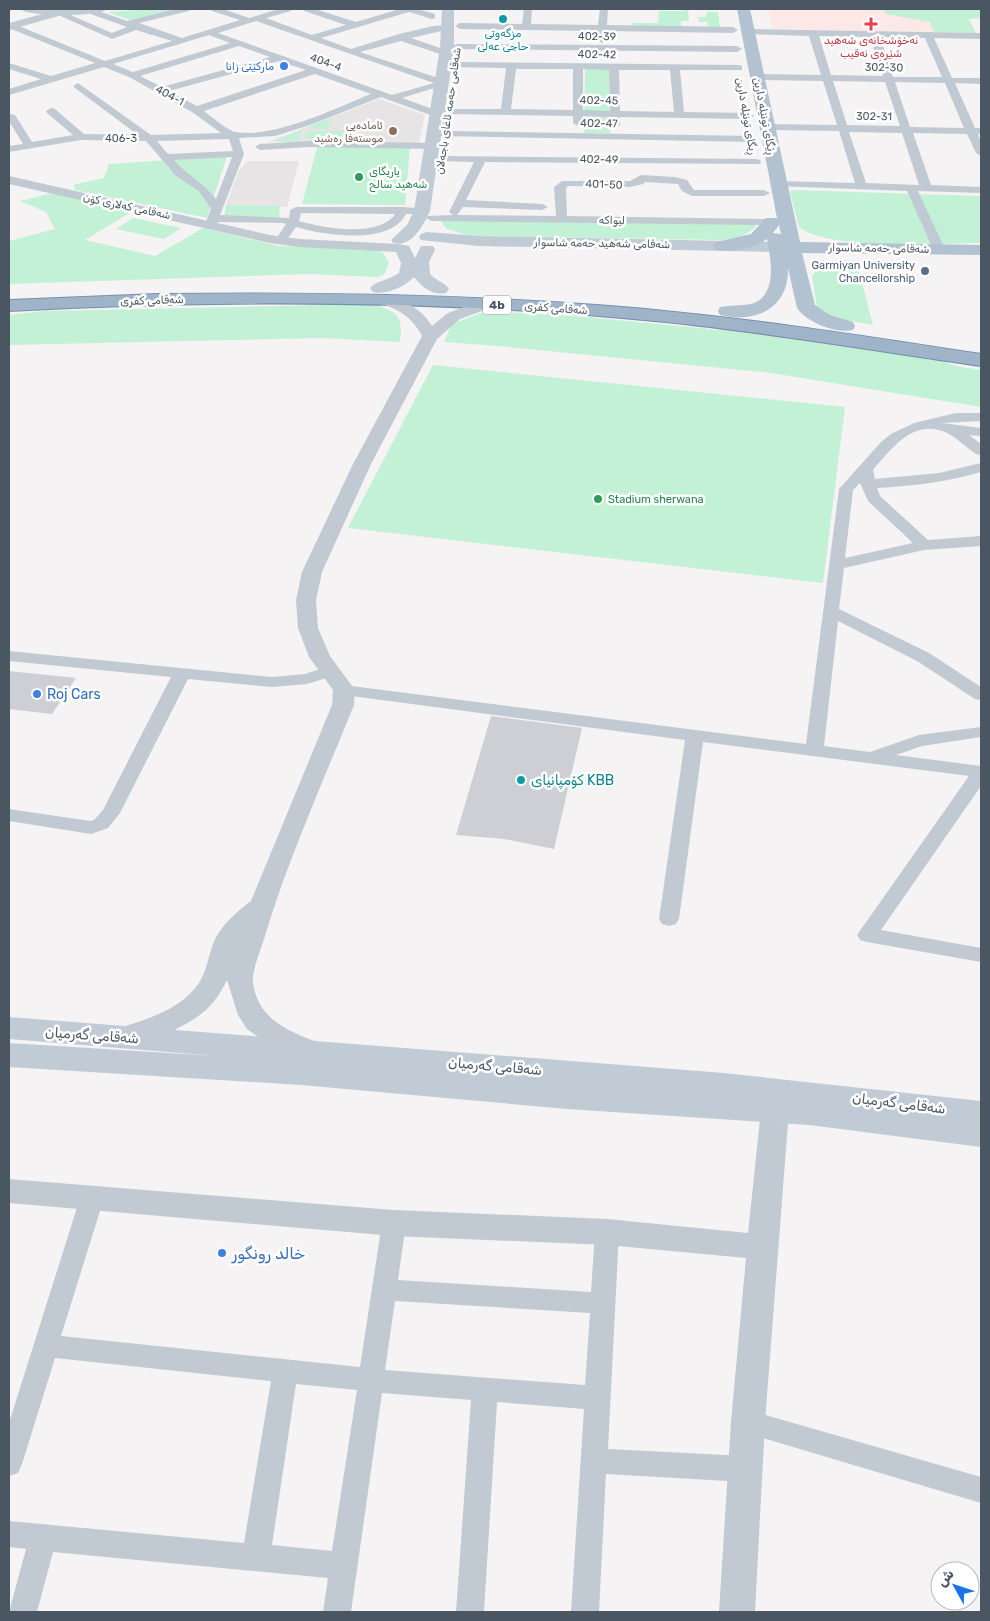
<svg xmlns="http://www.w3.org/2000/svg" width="990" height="1621" font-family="Rubik,Vazirmatn,sans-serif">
	<rect width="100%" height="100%" fill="#f5f3f3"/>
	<g fill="#e6e4e5">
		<path d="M379,99L425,115L419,143L268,142Z"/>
		<path d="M247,161H299L287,207L226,205L238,172Z"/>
	</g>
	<path fill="#fce8e6" d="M768,9H981V18L969,19L976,33L772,29Z"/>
	<g fill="#c3f1d5">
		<path d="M150,9H181L133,21L107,12Z"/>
		<path d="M684,9H688L689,21H681V26L708,27L707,22H699L698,17H706L707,12H718L720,28L631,27L632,23H658L659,11H684Z"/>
		<path d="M884,9H981V18L969,19L976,33L934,32L930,22L886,14Z"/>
		<path d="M585,69H609L610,133H584Z"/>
		<path d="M332,117L327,129L303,128L298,141H274Z"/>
		<path d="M308,131H356L354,139H305Z"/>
		<path d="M317,147H410L405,205L302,204Z"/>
		<path d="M227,156L207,218L75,190L73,185L104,178L109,164Z"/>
		<path d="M792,190L981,196V243C940,243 829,251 799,227L790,192Z"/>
		<path d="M52,193L133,211L85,240L155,256L203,228L279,246L375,249L383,253L389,263L385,273L378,277L308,274L9,284V241L55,229L46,212L20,201Z"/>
		<path d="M226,205L280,206L279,218L224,217Z"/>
		<path d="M133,218L181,228L164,239L116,229Z"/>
		<path d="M442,220L757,224C751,235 733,239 721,240L470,236L447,229L442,223Z"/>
		<path d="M856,260L873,325L834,318L817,307L812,276C827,259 835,261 856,260Z"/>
		<path d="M373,304C398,313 403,314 400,342L322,338L9,345V315L45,311Z"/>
		<path d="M486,311L575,316L730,331L931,358L956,366L981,370V407L771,373L499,346L444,342L452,324Z"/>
		<path d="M433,365L845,407L823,583L348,528Z"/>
	</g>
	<g fill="#cdcfd5">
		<path d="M9,671L76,678L52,714L9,709Z"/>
		<path d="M491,716L582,728L554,849L504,839L456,835Z"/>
	</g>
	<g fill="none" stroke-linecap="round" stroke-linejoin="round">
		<defs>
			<path id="trunk" d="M158,294C309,292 460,294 610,306C735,316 858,335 981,354V366C876,351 771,333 665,322C448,300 227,299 9,311V300Z"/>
		</defs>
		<use href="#trunk" stroke="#7690ad" stroke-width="2"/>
		<g fill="#c1cad2" fill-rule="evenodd">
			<path d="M84,9H93L127,21L176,9H190L189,11L139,23L182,38L240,20L212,11L211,9H223L249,18L279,9H292L291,11L266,18L312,35L346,25L304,11L303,9H315L356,22L400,9H417L435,14V18L432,19L409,12L321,38L351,49L399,34L433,26L450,25V29L411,38L449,51V55H443L401,41L360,52L444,80V87L431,89L402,98L441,112V116H433L381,97L310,125L275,136L239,138L244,154L220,215L289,218L290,210L296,207H403L416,208L422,211L416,214H406C390,246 323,235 296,227L288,238L284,240L278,236L286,224L283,223L218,222L215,226H207L205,224L211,209L199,191L176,176L146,141L81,140L9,152V146L23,144L9,121V114L15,115L32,142L73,135L47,113L46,111L51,108L55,109L84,134L138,135L75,88L73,86L78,83L151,135L221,133L192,112L129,77L104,67L9,95V89L41,79L9,69V63L51,76L95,63L9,28V22L105,61L172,41L136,30L112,39L54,13L55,11H61L112,33L127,27L85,12ZM256,21L434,83L392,95L218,33ZM209,35L230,43L133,72L113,64ZM239,46L270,57L162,87L140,76ZM279,61L306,70L197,106L169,91ZM315,74L371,94C336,108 273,139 236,132C228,131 211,116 204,111ZM229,139L233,151L168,154L157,141ZM232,157L216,199C204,183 187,175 174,160ZM301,213L395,214C379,238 323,228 299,221Z"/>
			<path d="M524,9H532L531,24L598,25L600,9H608L607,25L733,27L738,30L733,33L607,31V40L602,43L597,40L598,31L460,29L455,26L460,23L522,24Z"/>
			<path d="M748,29L981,33V39L934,38L952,78H981V84L955,83L975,128H981V134H978L981,142V156L976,153L967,134L913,133L931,185L981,187V193L918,191L945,249L943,252L939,253L933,249L907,191L774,186L772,184L774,182L778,181L855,183L839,131L767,130L762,127L767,124L837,125L823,81L757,80L752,77L757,74L821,75L809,36L745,34V30ZM819,36L870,37L883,76L831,75ZM880,37L925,38L942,77H893ZM833,81L885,82L900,126L847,125ZM895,82L945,83L964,128L910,127ZM849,132L902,133L919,185L866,183Z"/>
			<path d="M457,44L737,46L742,49L737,52L454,49V45Z"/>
			<path d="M454,62L739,65L742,66V70H680L684,112L749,113L754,116L749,119L620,117V125L615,128L610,125V117L583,116V123L578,126L573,123V116L448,114L444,113V109H501L506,68L451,67V63ZM516,69H573V110L511,109ZM583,69L609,70L610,111L583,110ZM619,70H670L674,112L620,111Z"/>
			<path d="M445,131L753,136L758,139L753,142L441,136L440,134Z"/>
			<path d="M309,141L432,143L437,146L432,149L309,147L260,150L255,147L260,144Z"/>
			<path d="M441,156L756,159L760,160L761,162L760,164L485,162L466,200L542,204L548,207L542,210L463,207L457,215L556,216L554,187L562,181H630L641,175L675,177L687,180L694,190H764L770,193L764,196H692L682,191L678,184L645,182L643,184L630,187L568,186L566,188L567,216L772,219L778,222L772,225L432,221L426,218L428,216L453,215L449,212L474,162L437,161L436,159L437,157Z"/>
			<path d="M956,413H981V421L942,423L981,428V436L969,435L981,444V455L976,454C967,448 957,438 947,433C914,418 893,447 873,470L875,479L939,473L981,463V472C947,482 912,486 877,488L880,496L928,540L981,536V546L924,550L844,568L839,609L929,653L981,687V700L975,699L917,661L838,621L824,746L870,752L919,735L981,727V737L922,746L896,755L981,766V786L881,930L981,948V962L867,942L860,940L857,935L969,776L703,742L679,919L676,924L669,926L662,924L659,919L685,740L344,695L338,694L335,690L338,686L344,685L806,744L839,489L881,442L891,434L914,423ZM860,483L868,501L913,543L845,558L853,490Z"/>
			<path d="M9,651L272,677L305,674L330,666L336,667L339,671L336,675L307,684L272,687L188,679L120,813L108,828L91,834L9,821V809L90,821L94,820L103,810L171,677L9,661Z"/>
			<path d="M92,1188L100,1191L104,1198L61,1336L360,1367L382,1223L386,1216L394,1213L402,1216L406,1223L398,1280L591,1292L595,1232L599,1225L607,1222L615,1225L619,1232L608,1449L745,1456L754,1460L758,1469L754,1478L745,1482L606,1474L599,1612H571L584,1409L497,1402L484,1612H456L471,1400L382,1393L351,1612H323L328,1578L53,1552L37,1612H9L26,1549L9,1547V1521L244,1543L271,1381L55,1358L22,1464L18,1473L9,1476V1423L80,1198L84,1191ZM395,1301L590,1313L585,1385L385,1370ZM296,1384L357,1390L332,1551L272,1545Z"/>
			<path d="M748,1410L981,1477V1503L739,1431L735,1422L739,1413Z"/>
		</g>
		<g fill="#c1cad2" fill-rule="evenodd">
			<path d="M58,10L62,11L64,13L62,15L9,30V23Z"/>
			<path d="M9,176L270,235L299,239L398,244L403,245L405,248L403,251L398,252L299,247L270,243L9,184Z"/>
			<path d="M384,295C405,301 420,307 432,326L448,313L481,301H493L495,304L493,307L460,319L437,339L371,464L322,572L316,600L318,628L330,656L355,690L354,705C323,782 288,859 264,939C260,952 252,970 253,983C258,1020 290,1032 320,1043L324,1050L320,1057L310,1060L272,1047L247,1029L238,1015L227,980C222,990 216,1000 208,1008C191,1025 148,1044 124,1047C121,1047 117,1045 113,1044L109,1037L113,1030C144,1020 180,1011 199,983C206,972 208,959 212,947C218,928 236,912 251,901L332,705L333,690L309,657L298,628L296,600L302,572L353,464L422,336C412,317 399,309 378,303L376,300L378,297Z"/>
			<path d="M775,1099L785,1102L789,1110L765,1422L755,1612H719L731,1422L746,1258L607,1245L394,1236L9,1203V1179L394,1210L607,1219L748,1233L761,1110L765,1102Z"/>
		</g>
		<g fill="#c1cbd6" fill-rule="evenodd">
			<path d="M20,9H107C100,17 27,17 20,9Z"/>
			<path d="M442,9H454V48L430,211C423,225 412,248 393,243L391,240L407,225L414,211L440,48Z"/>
			<path d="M427,232L478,236L777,242L783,243L785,247L783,251L777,252L478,246L421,240L419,237L421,234Z"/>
			<path d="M403,245L409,246L415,258L421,246H433L435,250L429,262L430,274C435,280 444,282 449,289L446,293C432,296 422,287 414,277C404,287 387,295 373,292L370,288C375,281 390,280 399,273L401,263L395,250L397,246Z"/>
			<path d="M9,1017L724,1073L981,1101V1147L809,1125L567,1109L301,1085L9,1067V1043L217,1056L9,1039Z"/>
		</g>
		<path fill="#b3c2d1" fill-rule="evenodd" d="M737,9H750L800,242L981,245V255L802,253L815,305L830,315L853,322L855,326L853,330C836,334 806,322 797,308L788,268C789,308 756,324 720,315L718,311L720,307C731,305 741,306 751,304C778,297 771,259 767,239C754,248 731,253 716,250L713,246L716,242L751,234L766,218H777ZM779,225L781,234L772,233H773Z"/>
		<use href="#trunk" fill="#9fb4c9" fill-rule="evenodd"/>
	</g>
	<g fill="#0f9aa8" stroke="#fff" stroke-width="2">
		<circle cx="503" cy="19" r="5"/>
		<circle cx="521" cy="780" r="5"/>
	</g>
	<path fill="#e0444e" stroke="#fff" stroke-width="2" d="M868.5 16.5h5v5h5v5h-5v5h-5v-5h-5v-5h5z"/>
	<g fill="#3f7fe0" stroke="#fff" stroke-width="2">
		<circle cx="284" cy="66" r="5"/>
		<circle cx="37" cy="694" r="5"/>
		<circle cx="222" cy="1253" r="5"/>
	</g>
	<circle fill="#8d6e63" stroke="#fff" stroke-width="2" cx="393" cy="131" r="5"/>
	<g fill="#2e9e5b" stroke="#fff" stroke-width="2">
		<circle cx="359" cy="177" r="5"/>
		<circle cx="598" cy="499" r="5"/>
	</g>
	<circle fill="#5c6f8a" stroke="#fff" stroke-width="2" cx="925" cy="271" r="5"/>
	<g text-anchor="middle" stroke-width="5" stroke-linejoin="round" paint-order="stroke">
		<g font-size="11" fill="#0d838f" stroke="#fff">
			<text x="503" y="37">مزگەوتی<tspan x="503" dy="13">حاجی عەلی</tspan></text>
		</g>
		<g font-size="11" fill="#4a5661" stroke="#fff">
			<text transform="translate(597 36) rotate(1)" y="4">402-39</text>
			<text transform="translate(597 54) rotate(1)" y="4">402-42</text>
			<text transform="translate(326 62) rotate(20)" y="4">404-4</text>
			<text transform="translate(884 67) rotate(1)" y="4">302-30</text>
			<text transform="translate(170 95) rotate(29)" y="4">404-1</text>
			<text transform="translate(599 100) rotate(1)" y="4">402-45</text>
			<text transform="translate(448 111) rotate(-82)" y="4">شەقامی حەمە ئاغای باجەلان</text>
			<text transform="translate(747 116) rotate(80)" y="4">ڕیگای تونێلە دارین</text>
			<text transform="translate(765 116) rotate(79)" y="4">ڕێگای تونێلە دارین</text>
			<text transform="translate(874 116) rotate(1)" y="4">302-31</text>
			<text transform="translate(599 123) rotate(1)" y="4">402-47</text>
			<text x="121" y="142">406-3</text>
			<text transform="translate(599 159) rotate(1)" y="4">402-49</text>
			<text transform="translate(604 184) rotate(2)" y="4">401-50</text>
			<text transform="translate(127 206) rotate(12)" y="4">شەقامی کەلاری کۆن</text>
			<text transform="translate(612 220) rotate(1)" y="4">لیواکە</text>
			<text transform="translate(602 243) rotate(1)" y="4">شەقامی شەهید حەمە شاسوار</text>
			<text transform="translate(879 248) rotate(1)" y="4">شەقامی حەمە شاسوار</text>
			<text transform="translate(152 300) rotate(-2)" y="4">شەقامی کفری</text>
			<text transform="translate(556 308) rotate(4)" y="4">شەقامی کفری</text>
		</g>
		<g font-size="11" fill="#be3a42" stroke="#fff">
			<text x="871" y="44">نەخۆشخانەی شەهید<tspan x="871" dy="13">شێرەی نەقیب</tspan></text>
		</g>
		<g font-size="11" fill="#366cbe" stroke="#fff" text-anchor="end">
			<text x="274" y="70">مارکێتی زانا</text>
		</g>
		<g font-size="11" fill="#785e54" stroke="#fff" text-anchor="end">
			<text x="383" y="129">ئامادەیی<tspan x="383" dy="13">موستەفا رەشید</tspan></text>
		</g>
		<g font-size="11" fill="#27864d" stroke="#fff" text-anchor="start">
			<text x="369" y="175">یاریگای<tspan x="369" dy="13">شەهید سالح</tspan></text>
			<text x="608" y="503">Stadium sherwana</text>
		</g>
		<g font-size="11" fill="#4e5e75" stroke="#fff" text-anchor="end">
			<text x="915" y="269">Garmiyan University<tspan x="915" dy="13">Chancellorship</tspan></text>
		</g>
		<rect fill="#fff" stroke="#808990" stroke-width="1" x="483" y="295.5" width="28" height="19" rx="4"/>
		<g font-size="12" font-weight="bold" fill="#4a5661">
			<text x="497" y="309">4b</text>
		</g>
		<g font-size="14" fill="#366cbe" stroke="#fff" text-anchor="start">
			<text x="47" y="699">Roj Cars</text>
		</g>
		<g font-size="14" fill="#0d838f" stroke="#fff" text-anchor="start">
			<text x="531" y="785">کۆمپانیای KBB</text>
		</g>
		<g font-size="14" fill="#4a5661" stroke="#fff">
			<text transform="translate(92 1035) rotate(4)" y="5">شەقامی گەرمیان</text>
			<text transform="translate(495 1066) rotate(5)" y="5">شەقامی گەرمیان</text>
			<text transform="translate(899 1103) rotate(7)" y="5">شەقامی گەرمیان</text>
		</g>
		<g font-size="16" fill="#366cbe" stroke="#fff" text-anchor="start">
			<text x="232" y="1259">خالد رونگور</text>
		</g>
	</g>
	<rect width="990" height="1621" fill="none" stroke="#4a5661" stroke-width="20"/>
	<g transform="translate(955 1586) rotate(310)"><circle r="24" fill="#ffffff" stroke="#b7bbc0"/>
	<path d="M0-4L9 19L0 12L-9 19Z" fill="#1a73e8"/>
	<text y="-8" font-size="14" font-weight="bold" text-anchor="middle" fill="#4a5661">ش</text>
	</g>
</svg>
